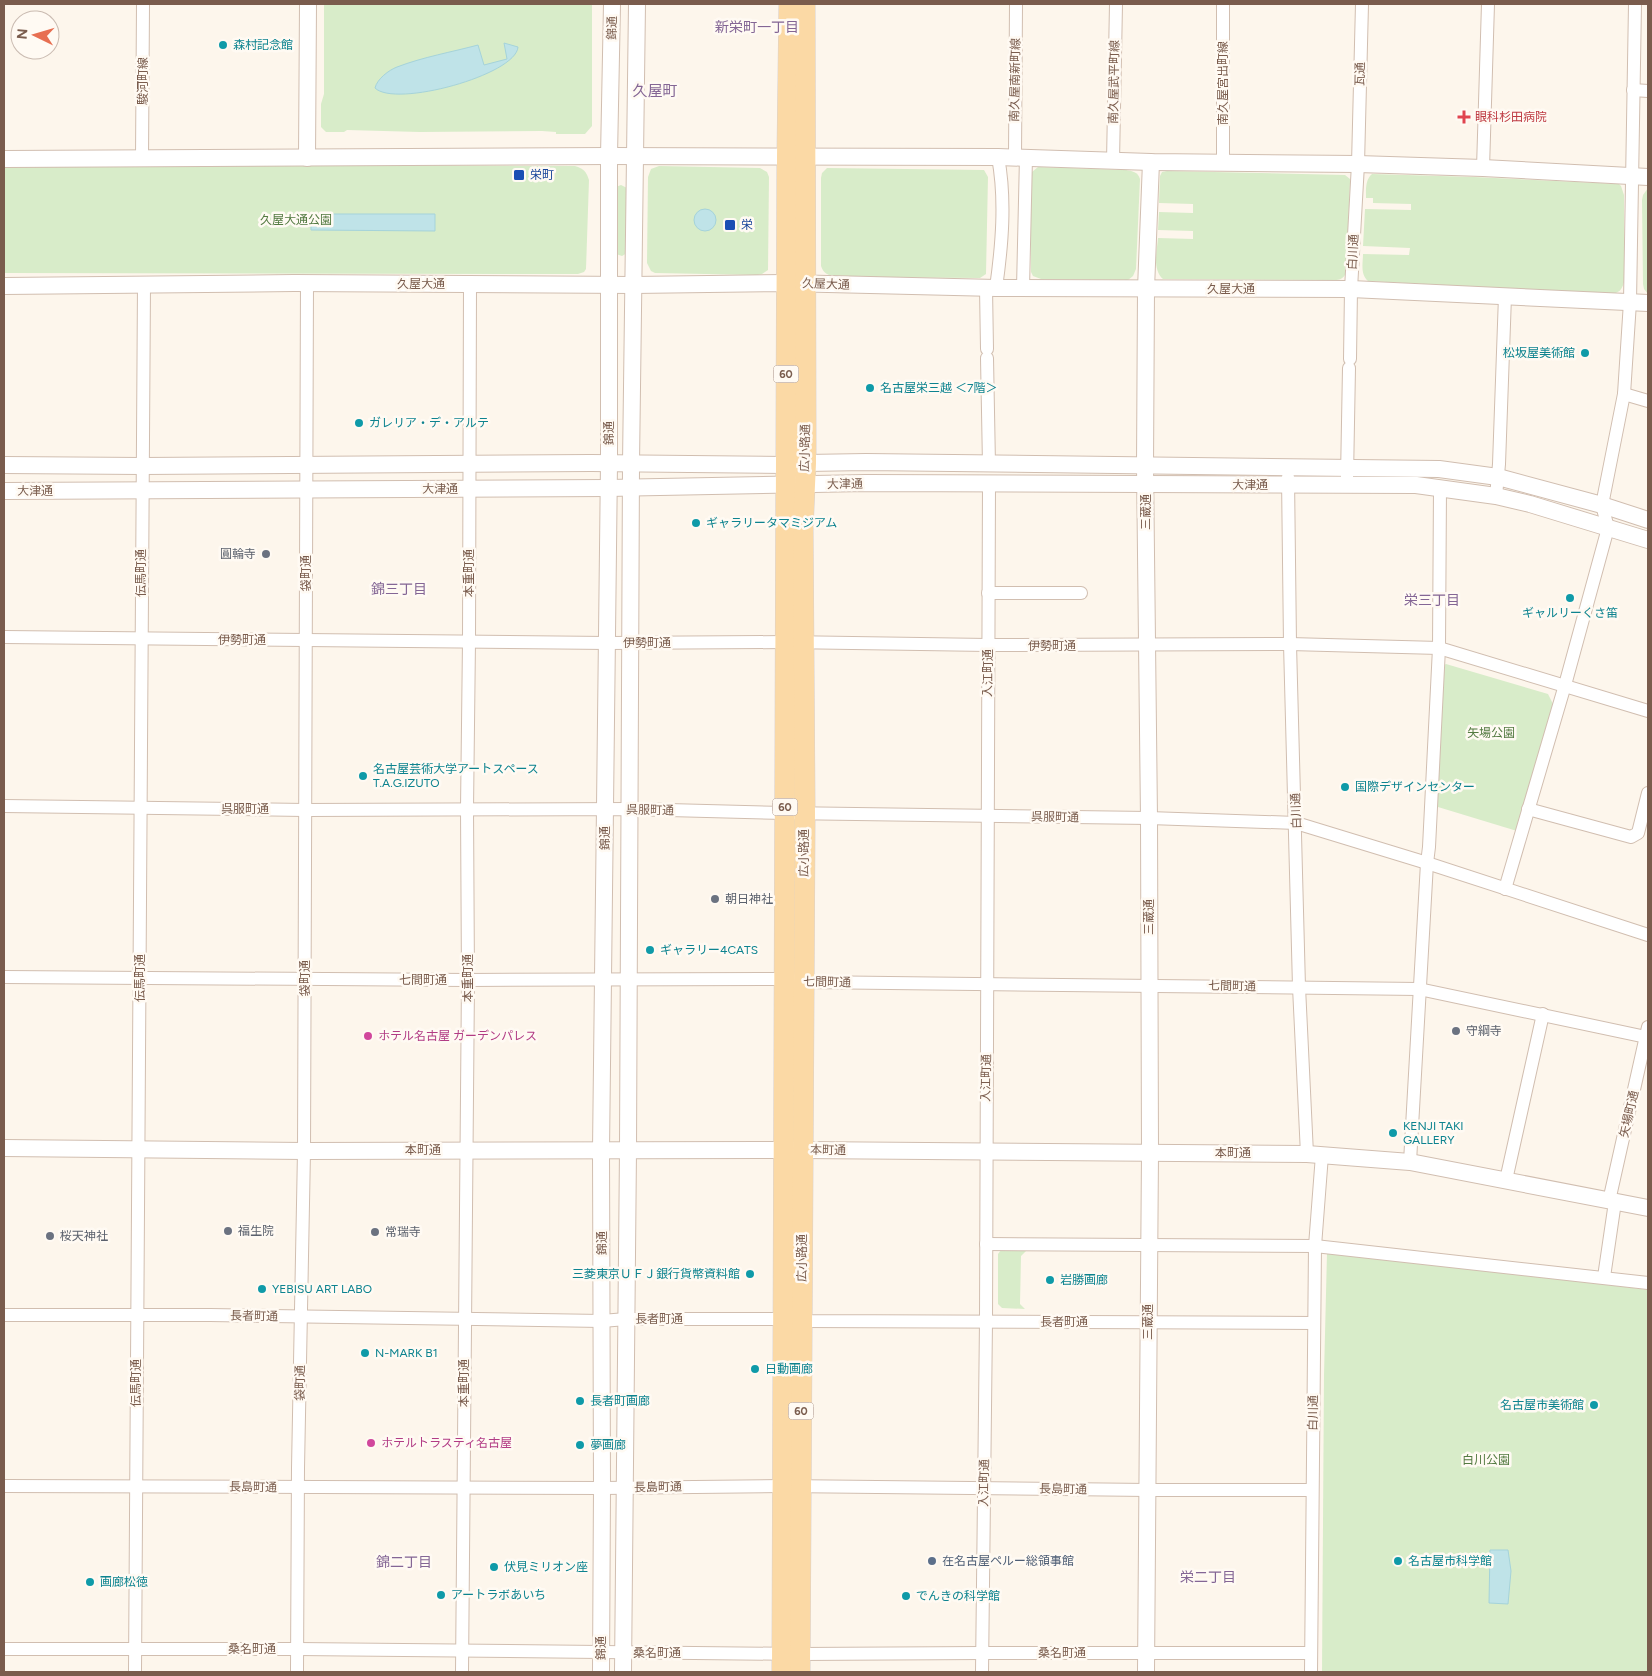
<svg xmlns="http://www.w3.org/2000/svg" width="1652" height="1676" font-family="Figtree,'Noto Sans JP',sans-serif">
	<rect width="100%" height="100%" fill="#fdf6ec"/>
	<g fill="#d8ecc9">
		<path d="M324,4H592V126L585,134H556V132L542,131L420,132L347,130L344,132H326L321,127V104L324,94Z"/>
		<path d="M327,165L575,166C584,169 586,171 589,180L586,269L584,272L578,274L4,273V166Z"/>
		<path d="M659,166L760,168L767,172L769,177L768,270L762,274L757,275L655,273L651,271L647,263L648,177L651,169Z"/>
		<path d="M1038,167L1126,170C1132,171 1138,172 1140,179L1136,269L1133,276L1128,280L1041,279L1033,276L1031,272V178L1032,172Z"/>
		<path d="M827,168L984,170L988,177L986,274L980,278L846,277C836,276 825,278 821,266V178L822,173Z"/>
		<path d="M1167,171L1345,175L1350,179V183L1346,273C1343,280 1338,280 1331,280L1163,279C1152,269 1157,251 1158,238L1193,239V231L1158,230L1159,212L1193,213V204L1159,203L1160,176L1162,172Z"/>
		<path d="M1372,174L1474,177L1619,184L1621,186L1624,195V282C1622,290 1619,293 1611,294L1368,281C1360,274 1363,263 1363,254L1409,255L1410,248L1363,246L1365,209L1411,210V204L1373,203V198H1366C1366,190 1365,180 1372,174Z"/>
		<path d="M621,185L629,189L627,253L622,256L616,254V187Z"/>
		<path d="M1648,188V294L1644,289L1643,284L1642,200L1643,195Z"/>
		<path d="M1446,664L1548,694L1553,704L1517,831L1438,807L1435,804L1441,667Z"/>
		<path d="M1001,1250H1027L1021,1256L1020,1304L1025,1309L1002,1308L998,1304V1254Z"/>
		<path d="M1327,1253L1572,1280L1648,1290V1672H1322L1324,1375Z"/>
	</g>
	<g fill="#bfe3e8" stroke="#a5d3da">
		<path d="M504,43L518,47C516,75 395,108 375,88C377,79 389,70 397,67C423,57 452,52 478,45L484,65L507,59Z"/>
		<circle cx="705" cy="220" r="11"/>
		<path d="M311,214H435V231L311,230Z"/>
		<path d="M1490,1550H1508L1511,1571L1508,1604L1489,1603Z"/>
	</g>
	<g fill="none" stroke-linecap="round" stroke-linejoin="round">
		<defs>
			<g id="minor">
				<path d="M1223,4V162"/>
				<path d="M1633,90L1648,91"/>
				<path d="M1015,157L1016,4"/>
				<path d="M142,158L143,4"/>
				<path d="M1113,161L1116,4"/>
				<path d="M1483,168L1488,4"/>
				<path d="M986,288L987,349"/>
				<path d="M996,288C1002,245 1006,200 998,157"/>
				<path d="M1023,288L1026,157"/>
				<path d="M987,358L989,465"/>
				<path d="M1350,359L1351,289L1358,164L1362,4"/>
				<path d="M1624,394L1648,401"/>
				<path d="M1288,477L1290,644L1299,987L1307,1154"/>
				<path d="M1347,477L1349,368"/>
				<path d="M1496,496L1499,464L1505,296"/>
				<path d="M988,593H1081"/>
				<path d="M4,637L607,643L785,642L988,645L1290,644L1439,648L1648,711"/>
				<path d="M4,806L305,810L630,809L784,813L1149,818L1296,823L1427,863L1648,935"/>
				<path d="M1528,809L1631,837L1638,833L1648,793"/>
				<path d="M1505,889L1565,685L1608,528L1602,505L1624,394L1630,302L1635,4"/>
				<path d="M4,977L468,980L784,979L804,982L1419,989L1646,1037"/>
				<path d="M1410,1162L1427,863L1429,847L1439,648L1440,488"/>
				<path d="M1506,1180L1543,1014"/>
				<path d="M1609,1201L1648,1027"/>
				<path d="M986,1244L1315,1246L1648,1283"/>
				<path d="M1604,1277L1615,1202"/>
				<path d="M4,1315H210L602,1321L626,1319H783L802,1321L1314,1323"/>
				<path d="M4,1486L602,1488L783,1486L1148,1490H1312"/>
				<path d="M4,1649H297L800,1654L982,1653H1311"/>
				<path d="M135,1672L144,284"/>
				<path d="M297,1672L298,1468L304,1151L307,283"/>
				<path d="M462,1672L468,980L467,809L469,641L470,284"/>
				<path d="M982,1672L986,1321L989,484"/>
				<path d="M1311,1672L1315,1246L1322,1155"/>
			</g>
			<g id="tertiary">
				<path d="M307,158L308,4"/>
				<path d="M4,159L609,156L998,157L1151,162L1358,164L1483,168L1648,177"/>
				<path d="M4,286L294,283L634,285L786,283L996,288L1351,289L1648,303"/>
				<path d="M4,465L142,466L591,463L786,465L806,463L866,462L1439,469L1498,477L1602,505L1648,520"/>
				<path d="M4,491L608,488L866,483L1416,485L1496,496L1530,504L1648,540"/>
				<path d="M4,1148L304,1151L803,1150L1307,1154L1410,1162L1648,1208"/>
				<path d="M601,1672L602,1488L601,1150L609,463V156L612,4"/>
				<path d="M623,1672L628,1150L631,464L637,4"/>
				<path d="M1146,1672L1150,1153L1149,818L1145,466L1146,289L1151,162"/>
			</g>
			<g id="primary">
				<path d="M782,1672L787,157L789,4"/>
				<path d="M800,1672L805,814L803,528L806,463L805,4"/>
			</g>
		</defs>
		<use href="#minor" stroke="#d1beb0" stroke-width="14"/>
		<use href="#tertiary" stroke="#d1beb0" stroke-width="18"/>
		<use href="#primary" stroke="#dad1cd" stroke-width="21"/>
		<use href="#minor" stroke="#fff" stroke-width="12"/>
		<use href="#tertiary" stroke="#fff" stroke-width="16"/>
		<use href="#primary" stroke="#fbd9a5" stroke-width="20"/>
	</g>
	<g fill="#0f9aa8" stroke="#fffaf3" stroke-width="2">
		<circle cx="223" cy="45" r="5"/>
		<circle cx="1585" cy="353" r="5"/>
		<circle cx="870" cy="388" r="5"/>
		<circle cx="359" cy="423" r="5"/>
		<circle cx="696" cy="523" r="5"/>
		<circle cx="1570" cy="598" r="5"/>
		<circle cx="363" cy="776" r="5"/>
		<circle cx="1345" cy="787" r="5"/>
		<circle cx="650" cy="950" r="5"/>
		<circle cx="1393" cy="1133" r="5"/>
		<circle cx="750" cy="1274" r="5"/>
		<circle cx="1050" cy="1280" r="5"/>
		<circle cx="262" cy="1289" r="5"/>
		<circle cx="365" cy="1353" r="5"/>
		<circle cx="755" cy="1369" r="5"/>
		<circle cx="580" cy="1401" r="5"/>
		<circle cx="1594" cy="1405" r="5"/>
		<circle cx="580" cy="1445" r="5"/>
		<circle cx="1398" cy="1561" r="5"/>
		<circle cx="494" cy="1567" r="5"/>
		<circle cx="90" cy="1582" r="5"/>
		<circle cx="441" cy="1595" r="5"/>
		<circle cx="906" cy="1596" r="5"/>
	</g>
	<path fill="#e0444e" stroke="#fffaf3" stroke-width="2" d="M1461.5 109.5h5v5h5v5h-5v5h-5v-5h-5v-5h5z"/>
	<g fill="#1a4fb4" stroke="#fffaf3" stroke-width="2">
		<rect x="513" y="169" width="12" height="12" rx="2.5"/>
		<rect x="724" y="219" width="12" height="12" rx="2.5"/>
	</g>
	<g fill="#6b7280" stroke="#fffaf3" stroke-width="2">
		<circle cx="266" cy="554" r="5"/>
		<circle cx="715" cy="899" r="5"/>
		<circle cx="1456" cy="1031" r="5"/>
		<circle cx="228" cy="1231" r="5"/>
		<circle cx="375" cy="1232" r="5"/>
		<circle cx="50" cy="1236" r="5"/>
	</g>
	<g fill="#d1479c" stroke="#fffaf3" stroke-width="2">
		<circle cx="368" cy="1036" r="5"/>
		<circle cx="371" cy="1443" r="5"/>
	</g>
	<circle fill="#5c6f8a" stroke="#fffaf3" stroke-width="2" cx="932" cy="1561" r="5"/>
	<g text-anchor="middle" stroke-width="5" stroke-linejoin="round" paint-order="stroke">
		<g fill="#fffaf3" stroke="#a28b7f" stroke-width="1">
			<rect x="773.5" y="365.5" width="25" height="17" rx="4"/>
			<rect x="772.5" y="798.5" width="25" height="17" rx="4"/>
			<rect x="788.5" y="1402.5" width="25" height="17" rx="4"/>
		</g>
		<g font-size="11" font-weight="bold" fill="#7a5c4d">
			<text x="786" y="378">60</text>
			<text x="785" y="811">60</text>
			<text x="801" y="1415">60</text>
		</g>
		<g font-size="12" fill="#7a5c4d" stroke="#fffaf3">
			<text transform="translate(612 28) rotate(-89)" y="4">錦通</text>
			<text transform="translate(1360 74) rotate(-89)" y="4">瓦通</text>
			<text transform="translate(1015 80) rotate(-89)" y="4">南久屋南新町線</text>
			<text transform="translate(143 81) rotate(-90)" y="4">駿河町線</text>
			<text transform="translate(1114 82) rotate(-89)" y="4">南久屋武平町線</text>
			<text transform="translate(1223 83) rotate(-90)" y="4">南久屋宮出町線</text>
			<text transform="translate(1353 252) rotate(-87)" y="4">白川通</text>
			<text x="421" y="288">久屋大通</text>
			<text transform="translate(826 284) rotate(2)" y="4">久屋大通</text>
			<text x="1231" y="293">久屋大通</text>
			<text transform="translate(609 433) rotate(-90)" y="4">錦通</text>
			<text transform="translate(805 448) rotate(-89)" y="4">広小路通</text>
			<text transform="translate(845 484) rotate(-1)" y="4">大津通</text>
			<text x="1250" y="489">大津通</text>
			<text x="440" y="493">大津通</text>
			<text x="35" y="495">大津通</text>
			<text transform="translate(1146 512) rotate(-90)" y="4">三蔵通</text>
			<text transform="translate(141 573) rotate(-90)" y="4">伝馬町通</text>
			<text transform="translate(306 573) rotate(-90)" y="4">袋町通</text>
			<text transform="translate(469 573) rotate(-90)" y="4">本重町通</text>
			<text x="242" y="644">伊勢町通</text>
			<text x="647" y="647">伊勢町通</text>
			<text x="1052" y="650">伊勢町通</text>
			<text transform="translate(988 673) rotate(-90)" y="4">入江町通</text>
			<text x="245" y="813">呉服町通</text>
			<text transform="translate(650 810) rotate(1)" y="4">呉服町通</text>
			<text transform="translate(1296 811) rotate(-92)" y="4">白川通</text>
			<text transform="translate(1055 817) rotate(1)" y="4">呉服町通</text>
			<text transform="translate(605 838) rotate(-90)" y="4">錦通</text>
			<text transform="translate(804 853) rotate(-90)" y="4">広小路通</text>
			<text transform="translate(1149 917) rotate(-90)" y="4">三蔵通</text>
			<text transform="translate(140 978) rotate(-90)" y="4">伝馬町通</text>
			<text transform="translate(305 978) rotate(-90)" y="4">袋町通</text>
			<text transform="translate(468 978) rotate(-90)" y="4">本重町通</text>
			<text x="423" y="984">七間町通</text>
			<text transform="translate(827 982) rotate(1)" y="4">七間町通</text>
			<text transform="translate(1232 986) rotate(1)" y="4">七間町通</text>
			<text transform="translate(986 1078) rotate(-89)" y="4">入江町通</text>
			<text transform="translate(1629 1114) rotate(-77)" y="4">矢場町通</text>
			<text x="423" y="1154">本町通</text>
			<text transform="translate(828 1150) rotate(1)" y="4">本町通</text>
			<text x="1233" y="1157">本町通</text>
			<text transform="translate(602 1243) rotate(-90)" y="4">錦通</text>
			<text transform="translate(802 1258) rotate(-90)" y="4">広小路通</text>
			<text transform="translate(254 1316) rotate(1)" y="4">長者町通</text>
			<text x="659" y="1323">長者町通</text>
			<text x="1064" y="1326">長者町通</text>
			<text transform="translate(1148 1322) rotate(-90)" y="4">三蔵通</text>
			<text transform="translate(136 1383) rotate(-90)" y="4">伝馬町通</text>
			<text transform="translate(300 1383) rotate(-89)" y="4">袋町通</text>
			<text transform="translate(464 1383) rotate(-90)" y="4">本重町通</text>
			<text transform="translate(1313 1413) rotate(-89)" y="4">白川通</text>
			<text transform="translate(984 1483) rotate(-89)" y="4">入江町通</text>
			<text transform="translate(253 1487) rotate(1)" y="4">長島町通</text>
			<text transform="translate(658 1487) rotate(-1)" y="4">長島町通</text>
			<text transform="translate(1063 1489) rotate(1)" y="4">長島町通</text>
			<text transform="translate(601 1648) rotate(-90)" y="4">錦通</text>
			<text x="252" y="1653">桑名町通</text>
			<text x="657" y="1657">桑名町通</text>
			<text x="1062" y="1657">桑名町通</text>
		</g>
		<g font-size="12" fill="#0d838f" stroke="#fffaf3" text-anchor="start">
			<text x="233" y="49">森村記念館</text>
			<text x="1575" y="357" text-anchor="end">松坂屋美術館</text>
			<text x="880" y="392">名古屋栄三越 ＜7階＞</text>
			<text x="369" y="427">ガレリア・デ・アルテ</text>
			<text x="706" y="527">ギャラリータマミジアム</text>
			<text x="1570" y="617" text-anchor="middle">ギャルリーくさ笛</text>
			<text x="373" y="773">名古屋芸術大学アートスペース<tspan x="373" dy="14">T.A.G.IZUTO</tspan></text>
			<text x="1355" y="791">国際デザインセンター</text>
			<text x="660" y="954">ギャラリー4CATS</text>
			<text x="1403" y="1130">KENJI TAKI<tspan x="1403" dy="14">GALLERY</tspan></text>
			<text x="740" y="1278" text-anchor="end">三菱東京ＵＦＪ銀行貨幣資料館</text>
			<text x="1060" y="1284">岩勝画廊</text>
			<text x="272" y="1293">YEBISU ART LABO</text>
			<text x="375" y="1357">N-MARK B1</text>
			<text x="765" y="1373">日動画廊</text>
			<text x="590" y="1405">長者町画廊</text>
			<text x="1584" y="1409" text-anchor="end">名古屋市美術館</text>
			<text x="590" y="1449">夢画廊</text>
			<text x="1408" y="1565">名古屋市科学館</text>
			<text x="504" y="1571">伏見ミリオン座</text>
			<text x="100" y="1586">画廊松徳</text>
			<text x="451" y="1599">アートラボあいち</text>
			<text x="916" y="1600">でんきの科学館</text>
		</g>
		<g font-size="12" fill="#be3a42" stroke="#fffaf3" text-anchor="start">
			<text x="1475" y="121">眼科杉田病院</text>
		</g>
		<g font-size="12" fill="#164399" stroke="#fffaf3" text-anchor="start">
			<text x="530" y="179">栄町</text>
			<text x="741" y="229">栄</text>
		</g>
		<g font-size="12" fill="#537a41" stroke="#fffaf3">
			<text x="296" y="224">久屋大通公園</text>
			<text x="1491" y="737">矢場公園</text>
			<text x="1486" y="1464">白川公園</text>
		</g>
		<g font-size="12" fill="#5b616d" stroke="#fffaf3" text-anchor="start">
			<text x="256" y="558" text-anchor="end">圓輪寺</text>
			<text x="725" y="903">朝日神社</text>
			<text x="1466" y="1035">守綱寺</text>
			<text x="238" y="1235">福生院</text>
			<text x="385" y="1236">常瑞寺</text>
			<text x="60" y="1240">桜天神社</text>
		</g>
		<g font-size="12" fill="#b23c85" stroke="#fffaf3" text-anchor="start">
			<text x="378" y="1040">ホテル名古屋 ガーデンパレス</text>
			<text x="381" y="1447">ホテルトラスティ名古屋</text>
		</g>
		<g font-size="12" fill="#4e5e75" stroke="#fffaf3" text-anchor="start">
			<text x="942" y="1565">在名古屋ペルー総領事館</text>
		</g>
		<g font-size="14" fill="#846695" stroke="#fffaf3">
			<text x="757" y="32">新栄町一丁目</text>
			<text x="399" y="594">錦三丁目</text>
			<text x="1432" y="605">栄三丁目</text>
			<text x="404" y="1567">錦二丁目</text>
			<text x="1208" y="1582">栄二丁目</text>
		</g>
		<g font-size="15" fill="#846695" stroke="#fffaf3">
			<text x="655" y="96">久屋町</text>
		</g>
	</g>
	<rect width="1652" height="1676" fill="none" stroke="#7a5c4d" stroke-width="10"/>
	<g transform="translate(35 35) rotate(275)"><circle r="24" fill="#fffaf3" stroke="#cabbb1"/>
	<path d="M0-4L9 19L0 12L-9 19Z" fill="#e76f51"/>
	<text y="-8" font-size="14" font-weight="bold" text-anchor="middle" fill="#7a5c4d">N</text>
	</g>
</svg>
